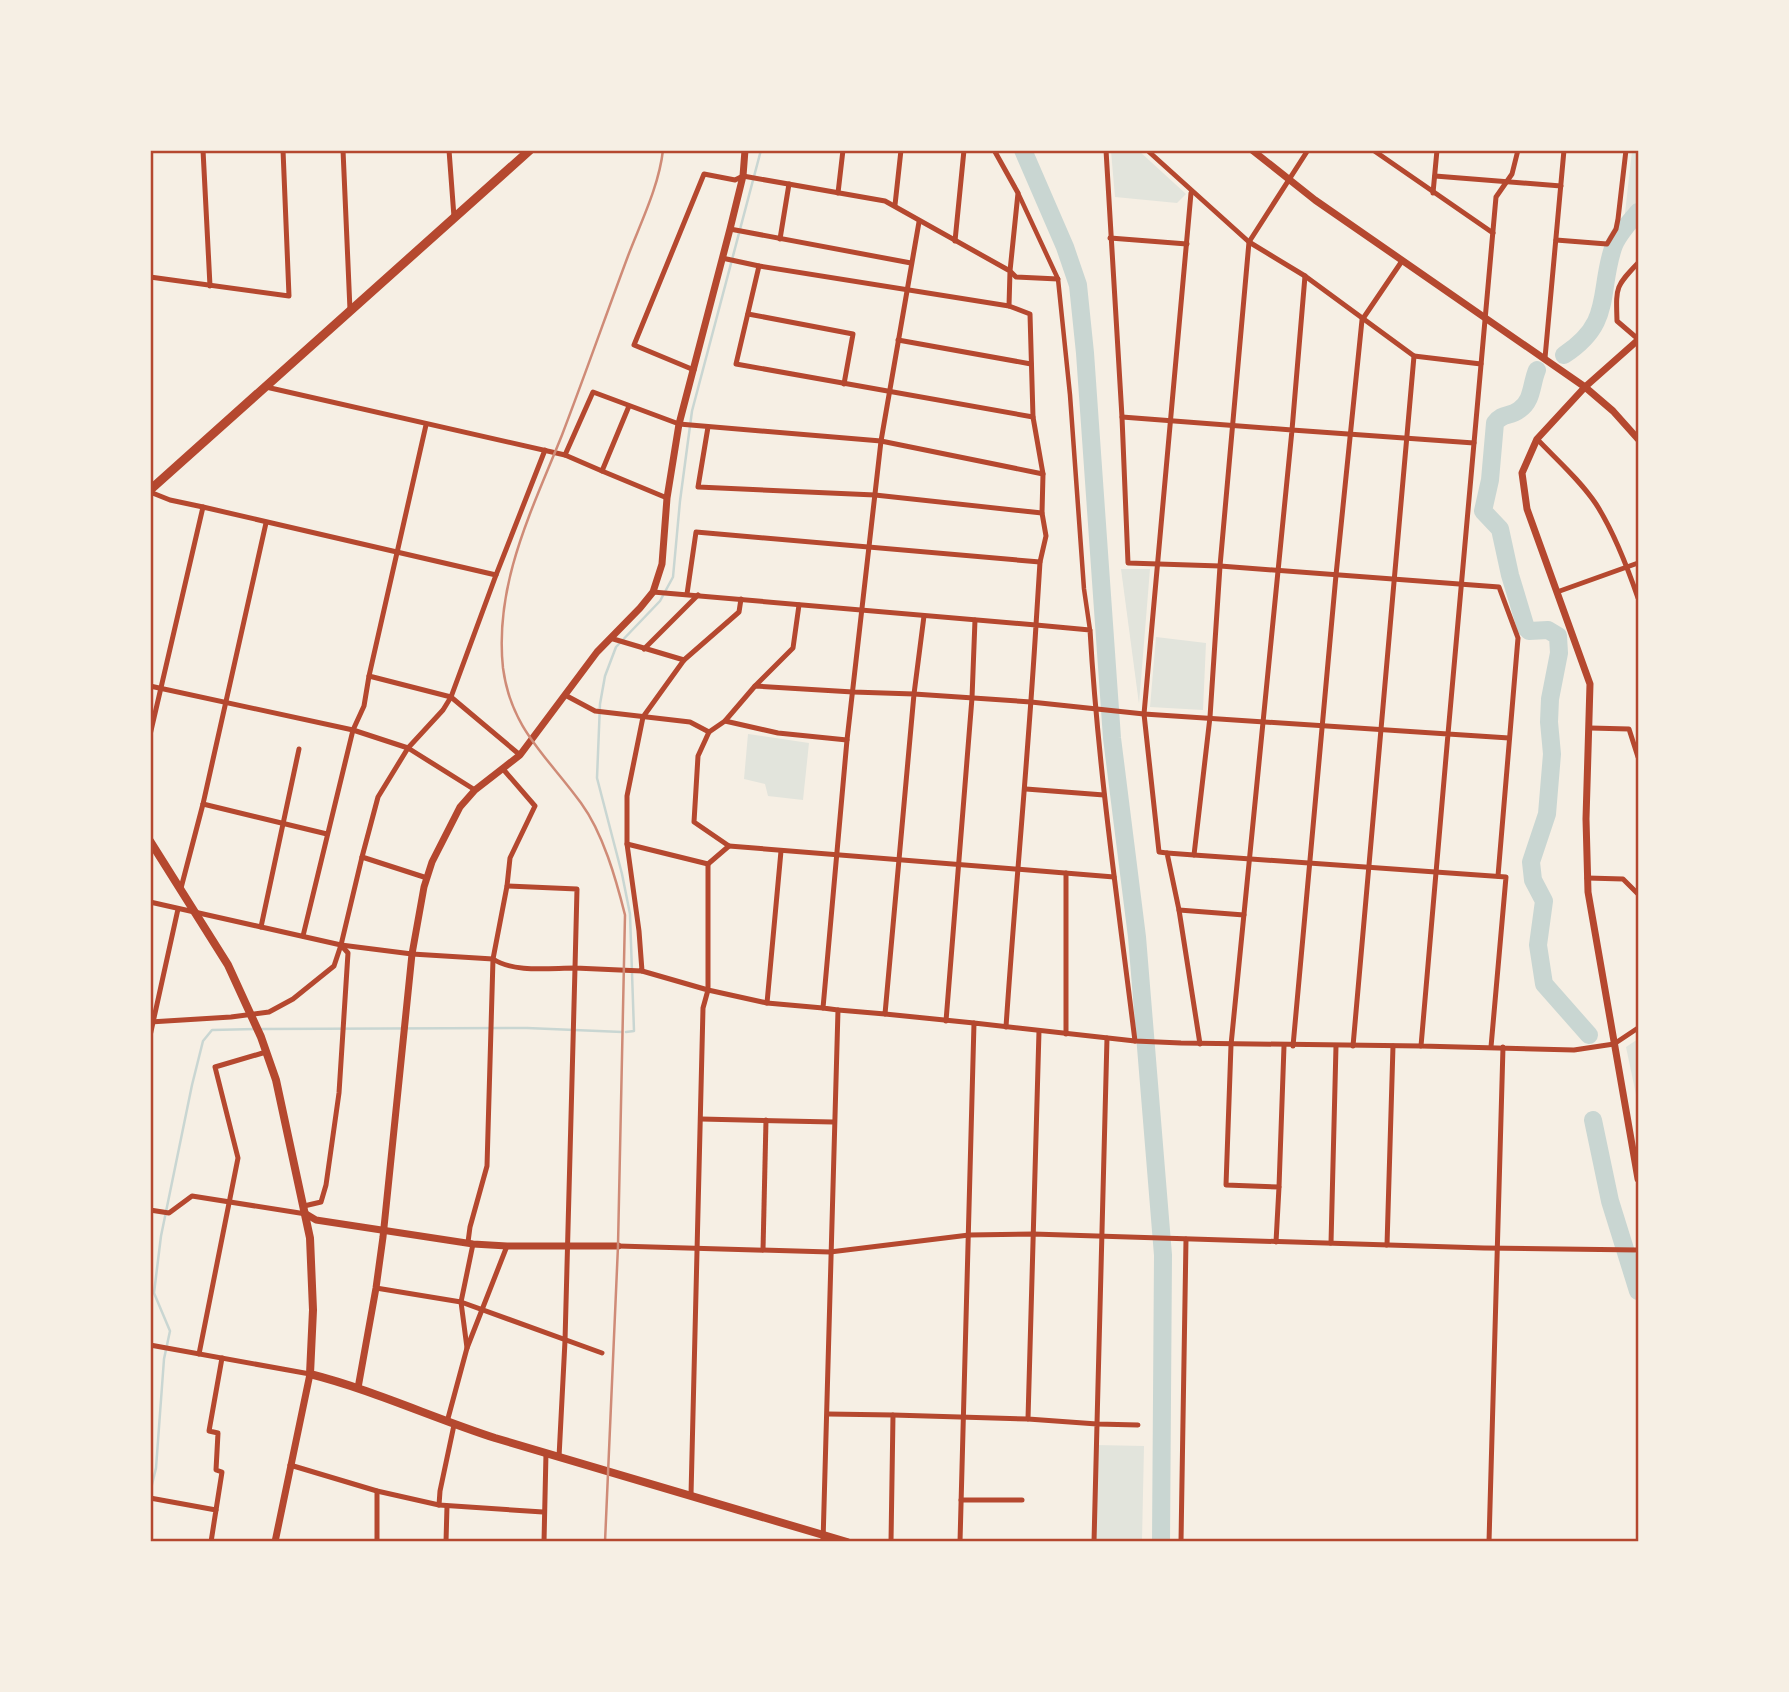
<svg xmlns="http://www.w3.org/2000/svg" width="1789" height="1692" font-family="'Varela Round',sans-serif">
	<rect width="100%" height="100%" fill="#f6efe4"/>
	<g fill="#e2e4dc">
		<path d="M1111,151H1139L1186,194L1177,203L1115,197Z"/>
		<path d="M1632,151H1638V204L1624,222Z"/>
		<path d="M1121,569H1150L1139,704Z"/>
		<path d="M1156,637L1206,643L1203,710L1150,707Z"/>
		<path d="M748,734L809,743L803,800L768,796L765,784L744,779Z"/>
		<path d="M1638,1039V1104L1626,1047Z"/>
		<path d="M1096,1445L1144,1446L1142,1541L1094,1542Z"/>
	</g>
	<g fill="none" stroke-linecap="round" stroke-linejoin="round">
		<g stroke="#c9d6d2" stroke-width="2.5">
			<path d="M261,1029L527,1028L622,1032"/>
			<path d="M626,1032L634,1031L630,914L622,874L597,778L600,704L605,676L616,647L660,601L673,577L680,501L692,411L761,150"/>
			<path d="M150,1493L156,1468L164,1359L170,1331L154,1293L161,1236L192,1085L203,1041L212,1030L255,1029"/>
		</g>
		<g stroke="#c9d6d2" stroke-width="18">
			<path d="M1023,150L1065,247L1078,285L1085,353L1112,738L1137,937L1163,1255L1161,1542"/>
			<path d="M1564,355C1613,323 1598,294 1613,248C1617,235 1630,222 1638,212"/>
			<path d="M1537,370C1531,384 1533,401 1519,410C1510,417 1502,413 1495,423L1490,480L1483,511L1500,529L1510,575L1526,628L1529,631L1548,630L1558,636L1559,653L1550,699L1549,722L1552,754L1547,814L1531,862L1533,880L1544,901L1538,945L1544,984L1589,1035"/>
			<path d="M1593,1120L1610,1201L1638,1291"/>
		</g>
		<path stroke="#b5482f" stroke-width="4.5" d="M1018,193L1058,279L1070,395L1084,589L1090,630"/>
		<g stroke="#b5482f" stroke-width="5">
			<path d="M203,150L210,286"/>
			<path d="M343,150L350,310"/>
			<path d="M449,150L454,217"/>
			<path d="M994,150L1018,193L1010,271L1016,277L1058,279"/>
			<path d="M1106,150L1122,417L1128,563L1220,566L1499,587L1518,638L1498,876"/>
			<path d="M1147,150L1249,242L1305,276L1414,356L1353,1046"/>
			<path d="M1308,150L1249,242L1220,566L1210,717L1194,855L1506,877L1491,1047"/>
			<path d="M1373,150L1493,233"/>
			<path d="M1435,176L1561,186"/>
			<path d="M838,193L843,150"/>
			<path d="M1191,193L1144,714L1159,852L1167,853L1179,910L1200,1044"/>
			<path d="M1433,193L1437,150"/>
			<path d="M895,205L901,150"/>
			<path d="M730,229L911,263"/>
			<path d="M1110,238L1187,244"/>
			<path d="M780,239L789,184"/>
			<path d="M1556,240L1607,244L1616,229L1618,219L1626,150"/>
			<path d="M955,241L964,150"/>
			<path d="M722,258L759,266L1009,306"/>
			<path d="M1638,263C1615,287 1616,287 1617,321L1638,339"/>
			<path d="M759,266L736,364L1033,417"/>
			<path d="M1305,276L1292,430L1474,443"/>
			<path d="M150,277L289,296L283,150"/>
			<path d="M748,314L853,334L844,384"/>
			<path d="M898,340L1031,364"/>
			<path d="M1414,356L1481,364"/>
			<path d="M1545,358L1564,150"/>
			<path d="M694,370L634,345L704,174L735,180L743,176L885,201L1010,271L1009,306L1030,314L1033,417L1043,474L1042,513L1046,536L1040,562L1036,625L1090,630C1098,767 1118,904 1135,1041"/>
			<path d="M266,387L565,455L593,392L679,424L881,441L1043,474"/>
			<path d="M1122,417L1292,430L1231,1045L1226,1185L1279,1187L1276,1242"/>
			<path d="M426,425L369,676L451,697L520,755"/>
			<path d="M708,427L698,487L875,495L1042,513"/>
			<path d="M1537,439C1557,460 1580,480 1596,504C1614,532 1627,566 1638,598"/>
			<path d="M565,455L602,471L629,406"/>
			<path d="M602,471L667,498"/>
			<path d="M150,492L170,500L203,507"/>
			<path d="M653,592L1036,625C1028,759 1015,893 1006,1027"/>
			<path d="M1557,592L1638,563"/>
			<path d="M687,594L696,532L1040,562"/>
			<path d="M924,616L914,694L1031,702L1144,714L1448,734L1421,1046L1574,1050L1614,1044L1638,1028"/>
			<path d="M610,638L684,660"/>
			<path d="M644,649L698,595"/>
			<path d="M150,686L353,730L408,748L475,790"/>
			<path d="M755,686L793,648L799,605"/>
			<path d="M565,695L595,711L690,722L709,732"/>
			<path d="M725,721L778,733L847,740"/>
			<path d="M1590,728L1629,729L1638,757"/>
			<path d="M150,735L203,507L496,575"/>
			<path d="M1509,738L1448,734L1496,197L1512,174L1518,150"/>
			<path d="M1026,789L1104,795"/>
			<path d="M203,804L327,834"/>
			<path d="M627,844V796L643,717L684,660L739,612L741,599"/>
			<path d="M729,846L1114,877"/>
			<path d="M1167,853L1194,855"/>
			<path d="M362,857L378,797L408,748L443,710L451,697L496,575L545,450"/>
			<path d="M708,864V990L767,1003L823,1008"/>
			<path d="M1066,873V1034"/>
			<path d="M1587,878L1623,879L1638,894"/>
			<path d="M507,886L577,889L575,968L642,971L639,931L627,844L708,864L729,846L694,822L698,756L709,732L725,721L755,686L853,692L914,694L885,1014L838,1010"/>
			<path d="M181,888L203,804L266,523"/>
			<path d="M150,902L341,945L412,954L493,959C514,973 550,968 575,968L565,1341L559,1457"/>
			<path d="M1179,910L1244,915"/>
			<path d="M261,927L299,749"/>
			<path d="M303,936L353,730L364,706L369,676"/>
			<path d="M642,971L708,990L703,1008L691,1495"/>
			<path d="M767,1003L781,851"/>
			<path d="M885,1014L974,1023"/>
			<path d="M946,1021L972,698L975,620"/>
			<path d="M150,1022L231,1017L269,1012L293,999L334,966L341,945L362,857L427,878"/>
			<path d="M1039,1031L1028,1419L1097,1424L1094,1542"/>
			<path d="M150,1036L178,909"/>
			<path d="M1107,1038L1097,1424L1138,1425"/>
			<path d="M1293,1046L1336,575L1362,320L1402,261"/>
			<path d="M701,1119L833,1122"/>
			<path d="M1279,1187L1284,1046"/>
			<path d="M304,1206L321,1202L326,1185L339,1093L348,953L341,945"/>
			<path d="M150,1210L169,1213L192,1196L306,1214"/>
			<path d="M468,1242L470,1227L487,1166L493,959L507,886L510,858L535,806L503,769"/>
			<path d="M1331,1243L1336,1046"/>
			<path d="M1387,1245L1393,1046"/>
			<path d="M618,1246L830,1252L969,1235L1033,1234L1484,1248L1638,1250"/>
			<path d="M763,1250L766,1120"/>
			<path d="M376,1288L461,1302L602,1353"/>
			<path d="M150,1345L310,1374"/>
			<path d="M467,1348L507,1246"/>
			<path d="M199,1354L238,1158L215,1067L266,1052"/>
			<path d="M828,1414L893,1415L891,1542"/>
			<path d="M893,1415L1028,1419"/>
			<path d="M447,1422L467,1348L461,1302L473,1244"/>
			<path d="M454,1425L440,1491L439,1505L543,1512"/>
			<path d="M290,1465L377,1491L439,1505"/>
			<path d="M150,1498L216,1510L211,1542"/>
			<path d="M961,1500H1022"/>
			<path d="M216,1510L222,1472L216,1470L218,1433L209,1431L222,1358"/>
			<path d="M377,1542V1491"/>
			<path d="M446,1542L447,1506"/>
			<path d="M544,1542L546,1453"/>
			<path d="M823,1542L838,1010L823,1008L847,740L881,441L919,222"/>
			<path d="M960,1542L974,1023L1135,1041L1181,1043L1421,1046"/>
			<path d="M1181,1542L1186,1239"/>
			<path d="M1489,1542L1503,1047"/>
		</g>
		<g stroke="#b5482f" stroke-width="7">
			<path d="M1252,150L1315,200L1585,387L1613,411L1638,439"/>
			<path d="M1638,340L1585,387L1537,439L1522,473L1527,509L1590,684L1586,819L1588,892L1638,1179"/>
			<path d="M306,1214L316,1220L473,1244L507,1246H618"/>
			<path d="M358,1388L376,1288L383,1237L412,954L424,887L432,862L460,807L475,790L520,755L597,652L640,608L653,592L662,564L667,498L679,424L730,229L743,176L745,150"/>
			<path d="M275,1542L310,1374"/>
		</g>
		<path stroke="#b5482f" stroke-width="8" d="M150,841L228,965L261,1037L276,1080L310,1238L313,1310L310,1374C373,1390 433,1418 495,1438L847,1542"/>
		<path stroke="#b5482f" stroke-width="9" d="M150,490L530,150"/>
		<path stroke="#cf8b77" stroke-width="2.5" d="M605,1542L618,1246L625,915C616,879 603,833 581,803C547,756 511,729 503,668C494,584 532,510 562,435C585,375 606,315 628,256C641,222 659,186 663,150"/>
	</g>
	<rect width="1789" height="1692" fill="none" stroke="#f6efe4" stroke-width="304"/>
	<rect x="152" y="152" width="1485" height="1388" fill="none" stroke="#b5482f" stroke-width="2.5"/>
</svg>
